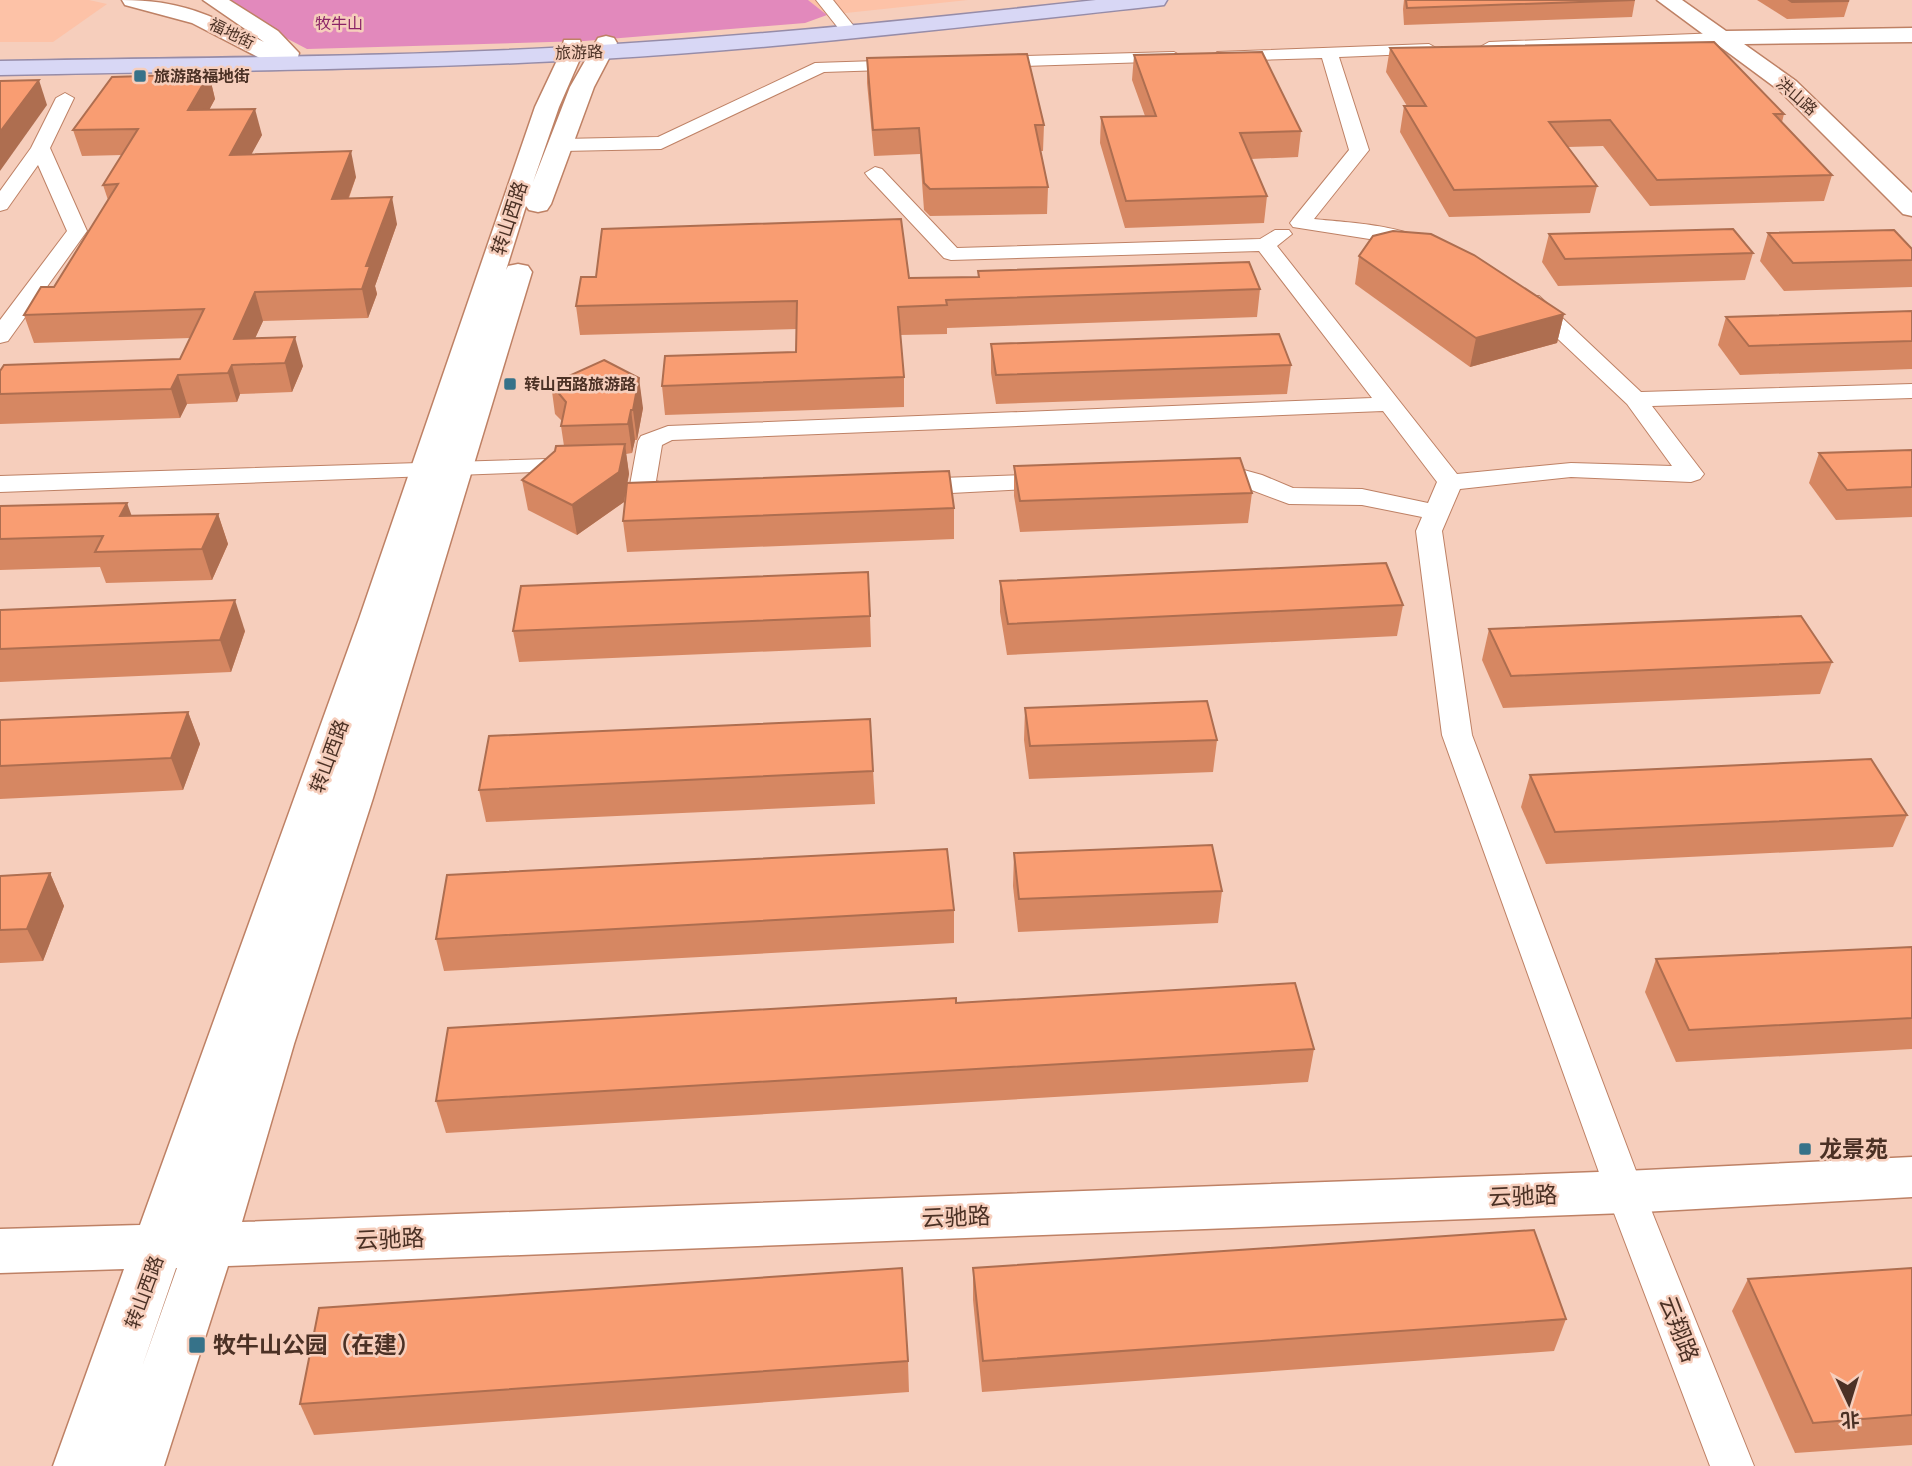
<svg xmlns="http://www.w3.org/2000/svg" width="1912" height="1466" font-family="Ubuntu,'Noto Sans SC',sans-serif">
	<rect width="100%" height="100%" fill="#f6cebc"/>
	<g fill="#fdc2a7">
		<path d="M0,0H89L107,4L53,42H0Z"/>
		<path d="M808,0H968L827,15Z"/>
	</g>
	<path fill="#e289bc" d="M225,0H808L827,15L805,23L584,41L307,49L267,28Z"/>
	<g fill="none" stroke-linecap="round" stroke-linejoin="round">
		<defs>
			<g id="street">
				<path d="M816,0H833L853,25L851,29H839Z"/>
				<path d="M1720,33L1729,38L1726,42L1489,52L1480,47L1489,42Z"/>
				<path d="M1429,44L1438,49L1435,53L1339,57L1369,150L1314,219C1339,222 1414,225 1428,245L1425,249L1418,251L1395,243L1293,227L1290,223L1293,219L1349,150L1322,58L1223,61L1217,60L1214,56L1217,52Z"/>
				<path d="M1174,52L1183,57L1180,61L989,67L980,62L989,57Z"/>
				<path d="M908,60L914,61L917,65L914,69L824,72L661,149L562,151L552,145L562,139L658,137L815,63Z"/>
				<path d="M65,93L74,98L50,148L87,231L8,341L0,343V320L67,231L38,165L7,209L0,211V191L31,148L56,98Z"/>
				<path d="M875,167L882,169L957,248L1260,239L1275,230H1289L1292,234L1277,246L1457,474L1571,463L1672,466L1627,404L1523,306L1520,301L1523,296H1539L1641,392L1912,384V398L1652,406L1704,474L1700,479L1691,482L1571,477L1460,489L1442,531L1472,735L1644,1192L1754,1466H1710L1606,1192L1442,735L1416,531L1422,517L1362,505L1289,504L1233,483L1197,481L1193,476L1197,471L1233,467L1262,475L1293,488L1362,489L1428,503L1437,482L1383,411L672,440L662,445L656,481L687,491L691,496L687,501C673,505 639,497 630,485L638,441L641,436L668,426L1372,398L1259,251L951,260L944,258L868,177L865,173Z"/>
				<path d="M580,458L589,460L592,465L589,470L0,492V476Z"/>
				<path d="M1055,474L1064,477L1068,482L1064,487L913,495L904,492L900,487L904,482L913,479Z"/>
			</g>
			<g id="secondary">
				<path d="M122,0C181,0 213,16 264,42L203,0H229L278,31L299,53L295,68H279L192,23L125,5Z"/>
				<path d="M1657,0H1682L1726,31L1912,28V42L1744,44L1796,81L1912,193V216L1903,214L1780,91Z"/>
				<path d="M606,36L614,38L617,43L594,87L551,204L547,210L538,212L529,210L526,206L506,270L508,266L518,264L528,266L532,272L373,798L294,1044L242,1222L1625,1171L1912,1157V1197L1625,1213L228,1266L164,1466H53L124,1269L0,1273V1229L140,1225L359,619L535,107L561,52L564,40H580L583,52L559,107L533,182L570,87L598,38ZM176,1268H177L142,1367Z"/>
			</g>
			<path id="primary" d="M1096,0H1167L1164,5L1156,6C971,26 786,48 600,59C400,70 200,71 0,75V61C200,57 401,58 601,45C767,35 931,18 1096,0Z"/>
		</defs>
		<use href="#street" stroke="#be8165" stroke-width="2"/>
		<use href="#secondary" stroke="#be8165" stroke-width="3"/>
		<use href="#primary" stroke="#968ca8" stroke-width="3"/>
		<use href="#street" fill="#fff" fill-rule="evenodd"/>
		<use href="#secondary" fill="#fff" fill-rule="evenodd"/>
		<use href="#primary" fill="#d8d7f5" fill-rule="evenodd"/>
	</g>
	<g fill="#d68762">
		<path d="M1404,0H1635L1632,17L1404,25L1403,9Z"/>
		<path d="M1757,0H1847L1849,1L1844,17L1787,19Z"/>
		<path d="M1390,48L1784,114L1782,122L1832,175L1824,201L1650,206L1603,146L1568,147L1597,186L1590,213L1449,217L1400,132L1404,106H1407L1386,72Z"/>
		<path d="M1134,55L1301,131L1298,157L1251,159L1267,196L1264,223L1125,228L1100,143L1101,117L1145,116L1132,80Z"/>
		<path d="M867,58L1044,125L1043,151H1040L1048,187L1047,214L930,216L924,210L920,154L874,156L867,83Z"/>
		<path d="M209,74L215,99L209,110L262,135L251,154L356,177L349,198L397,224L375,286L377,294L368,318L263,321L255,338L303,366L292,392L240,394L237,402L187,404L180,418L0,424V371L180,359L190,338L34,343L24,315L54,287L108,200L103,185L122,155L82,156L73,130Z"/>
		<path d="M1768,233L1912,249V287L1784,291L1760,261Z"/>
		<path d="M1549,234L1753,253L1745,280L1558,286L1542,262Z"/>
		<path d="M1359,256L1564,314L1557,343L1470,367L1355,284Z"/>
		<path d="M978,271L1260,289L1257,317L947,328V334L900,335L904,377V407L665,415L662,386L796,352L797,329L580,335L576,306L909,278L978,277Z"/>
		<path d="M1912,311V369L1740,375L1718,345L1726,317Z"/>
		<path d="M991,344L1291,365L1287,394L996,404L991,373Z"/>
		<path d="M551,384L643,408L637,440H635L632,453L626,454L629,474L627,483L954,508V539L627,552L623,521L626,486L624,502L577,535L528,510L522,480L555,451L564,446L561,426L562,421L555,414Z"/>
		<path d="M1912,450V517L1836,520L1809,483L1819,453Z"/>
		<path d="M1014,466L1252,493L1248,523L1020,532L1014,496Z"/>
		<path d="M0,506L132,516L218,514L228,544L212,580L106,583L100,567L0,570Z"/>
		<path d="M1000,581L1403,605L1397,636L1007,655L1000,612Z"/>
		<path d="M0,610L245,631L231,672L0,682Z"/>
		<path d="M870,616L871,647L519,662L513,631Z"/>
		<path d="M1489,629L1832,662L1820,694L1503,708L1482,660Z"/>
		<path d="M1025,708L1217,740L1213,772L1029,779L1024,740Z"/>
		<path d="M188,712L200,744L183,790L0,799V720Z"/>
		<path d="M870,719L875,804L486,822L479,790Z"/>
		<path d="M1530,775L1907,815L1893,847L1546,864L1521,807Z"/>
		<path d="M1014,853L1222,891L1218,923L1018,932L1013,886Z"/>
		<path d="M50,873L64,906L43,961L0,963V876Z"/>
		<path d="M954,910V943L444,971L436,939Z"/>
		<path d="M1912,947V1049L1676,1062L1645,992L1656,959Z"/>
		<path d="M956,1003L1314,1049L1308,1082L446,1133L436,1101Z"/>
		<path d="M973,1268L1566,1319L1554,1351L982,1392L973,1300Z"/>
		<path d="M1912,1268V1445L1795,1453L1732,1311L1748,1279Z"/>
		<path d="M908,1361L909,1392L314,1435L300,1404Z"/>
	</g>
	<g fill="#ae6e50">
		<path d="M209,74L215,99L195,136L188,110Z"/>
		<path d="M39,80L47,105L0,171V132Z"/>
		<path d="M255,109L262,135L237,181L230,155Z"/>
		<path d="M351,151L356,177L338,226L332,199Z"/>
		<path d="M392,197L397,224L375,286L377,294L368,318L362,289L366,266Z"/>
		<path d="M255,292L263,321L243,365L234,339Z"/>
		<path d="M1564,314L1557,343L1470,367L1476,338Z"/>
		<path d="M295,337L303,366L292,392L285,363Z"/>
		<path d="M232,365L240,394L237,402L228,373Z"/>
		<path d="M178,375L187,404L180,418L171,389Z"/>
		<path d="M639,378L643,408L637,440L633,410Z"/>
		<path d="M631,410L635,440L632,453L628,424Z"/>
		<path d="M625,444L629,474L624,502L577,535L572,505Z"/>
		<path d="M127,503L138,533L120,516Z"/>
		<path d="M218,514L228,544L212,580L202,549Z"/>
		<path d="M235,600L245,631L231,672L220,640Z"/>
		<path d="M188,712L200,744L183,790L171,758Z"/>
		<path d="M50,873L64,906L43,961L27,929Z"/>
	</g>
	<g fill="#f99d72" stroke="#ae6e50" stroke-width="2">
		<path d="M1406,0H1635L1407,8Z"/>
		<path d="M1789,0H1847L1849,1L1792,2Z"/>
		<path d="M1714,42L1784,114H1774L1832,175L1657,180L1610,120L1549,122L1597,186L1454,190L1404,106H1426L1390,48Z"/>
		<path d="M1262,52L1301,131L1240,133L1267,196L1126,201L1101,117L1156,116L1134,55Z"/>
		<path d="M1027,54L1044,125H1035L1048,187L930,189L924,183L919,128L873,130L867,58Z"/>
		<path d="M209,74L188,110L255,109L230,155L351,151L332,199L392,197L366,266H370L362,289L255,292L234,339L295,337L285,363L232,365L228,373L178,375L171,389L0,394V371L4,365L180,359L204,309L24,315L41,287H54L118,184L103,185L138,129L73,130L112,77Z"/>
		<path d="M39,80L0,132V81Z"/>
		<path d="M901,219L909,278L979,277L978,271L1249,262L1260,289L946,300L947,305L898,307L904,377L662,386L665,356L796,352L797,301L576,306L581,277H596L602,229Z"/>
		<path d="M1733,229L1753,253L1565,259L1549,234Z"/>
		<path d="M1894,230L1912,249V260L1793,263L1768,233Z"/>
		<path d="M1393,231L1431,234L1474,255L1564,314L1476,338L1359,256L1373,236Z"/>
		<path d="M1912,311V341L1749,346L1726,317Z"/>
		<path d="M1279,334L1291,365L996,375L991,344Z"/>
		<path d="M604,360L639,378L633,410H631L628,424L561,426L566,402L551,384Z"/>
		<path d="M625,444L619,472L572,505L522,480L555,451L556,446Z"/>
		<path d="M1912,450V487L1847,490L1819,453Z"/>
		<path d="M1240,458L1252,493L1020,501L1014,466Z"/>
		<path d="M949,471L954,508L623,521L627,483Z"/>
		<path d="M127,503L120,516L218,514L202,549L95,552L103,536L0,539V506Z"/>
		<path d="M1386,563L1403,605L1008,624L1000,581Z"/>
		<path d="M868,572L870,616L513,631L521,586Z"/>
		<path d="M235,600L220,640L0,649V610Z"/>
		<path d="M1801,616L1832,662L1511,676L1489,629Z"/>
		<path d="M1207,701L1217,740L1030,746L1025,708Z"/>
		<path d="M188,712L171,758L0,766V720Z"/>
		<path d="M870,719L873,771L479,790L489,736Z"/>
		<path d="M1871,759L1907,815L1555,832L1530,775Z"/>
		<path d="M1212,845L1222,891L1019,899L1014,853Z"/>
		<path d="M947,849L954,910L436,939L447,875Z"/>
		<path d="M50,873L27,929L0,930V876Z"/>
		<path d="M1912,947V1018L1689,1030L1656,959Z"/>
		<path d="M1295,983L1314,1049L436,1101L448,1028L956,998V1003Z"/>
		<path d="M1534,1230L1566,1319L983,1361L973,1268Z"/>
		<path d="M902,1268L908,1361L300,1404L319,1308Z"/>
		<path d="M1912,1268V1415L1813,1423L1748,1279Z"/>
	</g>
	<g fill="#367289" stroke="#f6cebc" stroke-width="2.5">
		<rect x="133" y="69" width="14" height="14" rx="3.5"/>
		<rect x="503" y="377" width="14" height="14" rx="3.5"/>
		<rect x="1798" y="1142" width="14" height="14" rx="3.5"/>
		<rect x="188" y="1336" width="18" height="18" rx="3.5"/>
	</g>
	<g text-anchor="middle" stroke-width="5" stroke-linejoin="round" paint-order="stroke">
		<g font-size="16" fill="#8b2467" stroke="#f6cebc">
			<text x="339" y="29">牧牛山</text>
		</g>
		<g font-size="16" fill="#4b3125" stroke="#f6cebc">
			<text transform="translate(232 33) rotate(26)" y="6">福地街</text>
			<text transform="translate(579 52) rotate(-2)" y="6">旅游路</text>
			<text transform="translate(1797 96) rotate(41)" y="6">洪山路</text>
		</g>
		<g font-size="16" font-weight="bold" fill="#4b3125" stroke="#f6cebc" text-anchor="start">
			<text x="154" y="82">旅游路福地街</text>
			<text x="524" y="390">转山西路旅游路</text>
		</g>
		<g font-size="19" fill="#4b3125" stroke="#f6cebc">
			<text transform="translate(509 218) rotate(-72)" y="7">转山西路</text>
			<text transform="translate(329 756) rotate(-70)" y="7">转山西路</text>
			<text transform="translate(144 1292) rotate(-70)" y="7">转山西路</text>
		</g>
		<g font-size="23" font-weight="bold" fill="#4b3125" stroke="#f6cebc" text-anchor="start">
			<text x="1819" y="1157">龙景苑</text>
			<text x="213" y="1353">牧牛山公园（在建）</text>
		</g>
		<g font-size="23" fill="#4b3125" stroke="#f6cebc">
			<text transform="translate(1523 1196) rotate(-2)" y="8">云驰路</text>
			<text transform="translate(956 1217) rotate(-2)" y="8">云驰路</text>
			<text transform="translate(390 1239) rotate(-2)" y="8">云驰路</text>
			<text transform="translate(1679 1329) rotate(69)" y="8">云翔路</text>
		</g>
	</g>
	<g transform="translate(1849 1403) rotate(176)" stroke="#f6cebc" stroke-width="5" paint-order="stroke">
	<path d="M0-5L12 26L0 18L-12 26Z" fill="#4b3125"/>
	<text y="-10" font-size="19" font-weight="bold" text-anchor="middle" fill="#4b3125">北</text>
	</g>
</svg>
